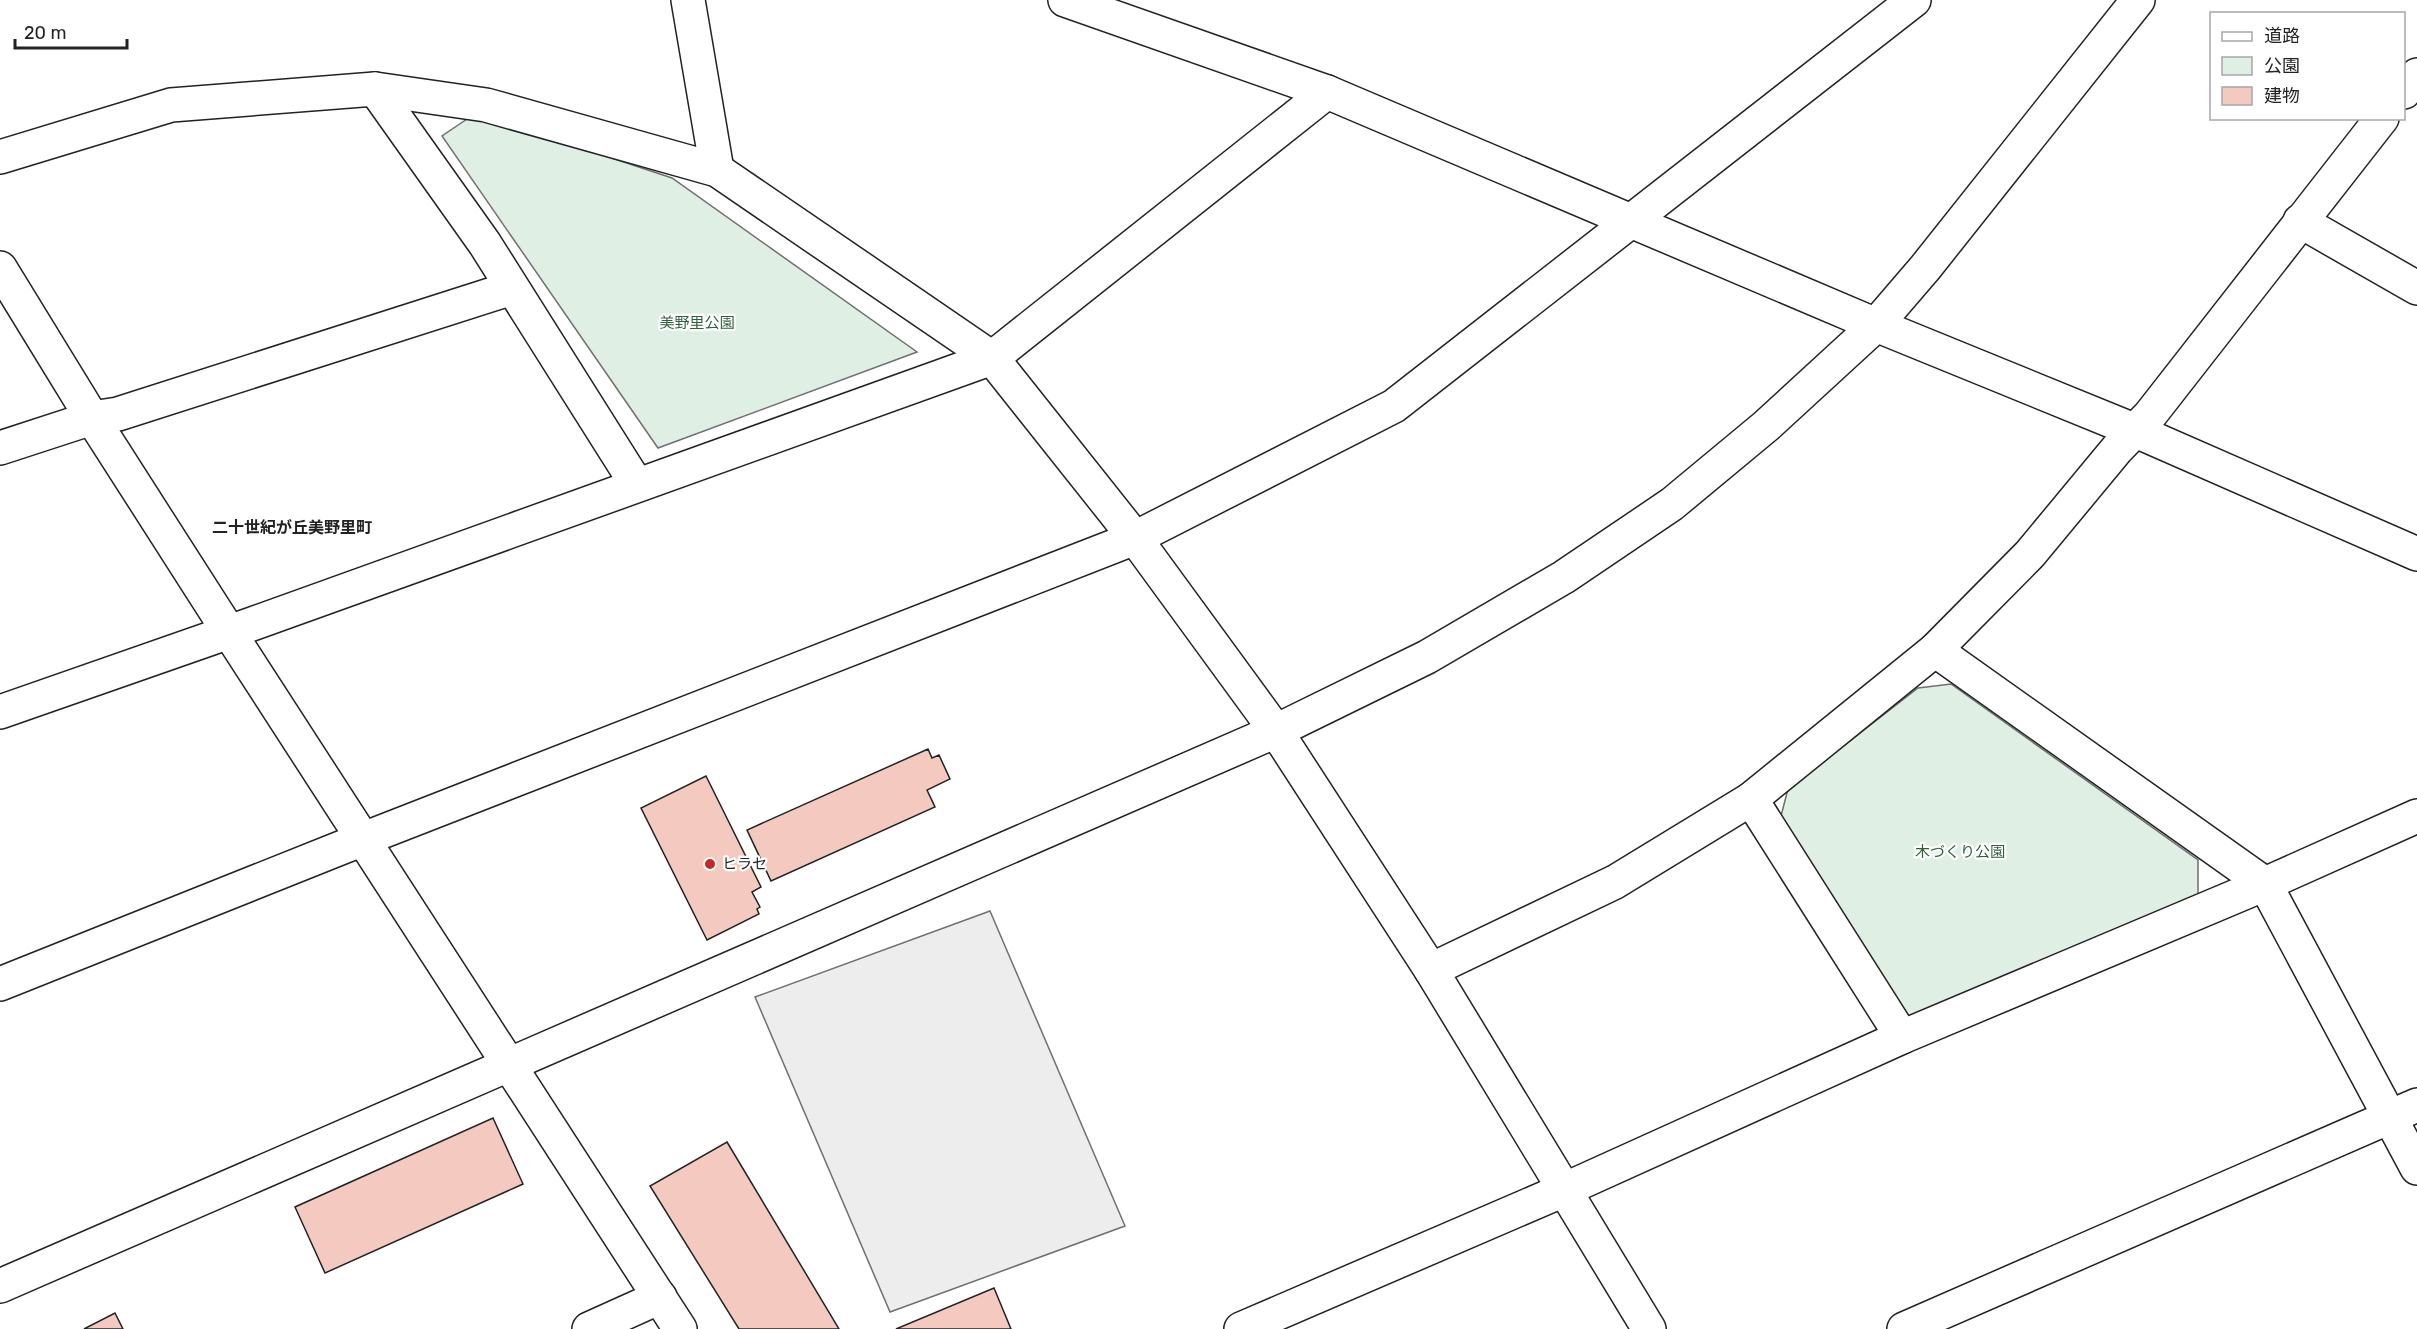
<svg xmlns="http://www.w3.org/2000/svg" width="2417" height="1329" font-family="Rubik,'Noto Sans JP',sans-serif">
	<rect width="100%" height="100%" fill="#fff"/>
	<g fill="#e0efe3" stroke="#6f6f6f" stroke-width="1.5">
		<path d="M476,113L672,178L917,352L658,448L442,136Z"/>
		<path d="M1951,684L2198,860V899L1908,1019L1781,816L1788,789L1918,688Z"/>
	</g>
	<path fill="#ededed" stroke="#6f6f6f" stroke-width="1.5" d="M990,911L1125,1226L890,1312L755,997Z"/>
	<g fill="#f3c9c0" stroke="#222" stroke-width="1.5">
		<path d="M928,749L932,758L939,755L950,779L927,790L935,807L771,881L747,830Z"/>
		<path d="M706,776L761,887L752,892L760,907L757,909L759,914L707,940L641,808Z"/>
		<path d="M493,1118L523,1184L325,1273L295,1207Z"/>
		<path d="M727,1142L839,1329H739L650,1186Z"/>
		<path d="M994,1288L1011,1329H896Z"/>
		<path d="M115,1313L123,1329H84Z"/>
	</g>
	<g fill="none" stroke-linecap="round" stroke-linejoin="round">
		<defs>
			<g id="minor">
				<path d="M688,0L717,170"/>
				<path d="M375,89L485,244L637,485"/>
				<path d="M2404,92L2417,75"/>
				<path d="M2382,118L2150,415L2117,449L2030,554L1935,650L1751,799L1902,1037L2265,884L2417,816"/>
				<path d="M0,157L171,105L375,89L486,105L717,170L992,358L1135,538L1276,731"/>
				<path d="M2300,221L2417,288"/>
				<path d="M0,448L92,418L118,414L512,288"/>
				<path d="M1935,650L2265,884L2417,1168"/>
				<path d="M0,712L252,624L992,358L1327,92"/>
				<path d="M1431,970L1615,882L1751,799"/>
				<path d="M0,984L343,847L1135,538L1394,406L1914,0"/>
				<path d="M589,1329L660,1297"/>
				<path d="M1241,1329L1566,1189L1902,1037"/>
				<path d="M1904,1329L2417,1105"/>
			</g>
			<g id="tertiary">
				<path d="M1065,0L1327,92L1876,325L2136,431L2417,554"/>
				<path d="M0,268L92,418L229,632L680,1329"/>
				<path d="M1276,731L1431,970L1649,1329"/>
				<path d="M0,1286L1276,731L1427,657L1564,577L1672,504L1766,426L1876,325L1925,268L2138,0"/>
			</g>
		</defs>
		<use href="#minor" stroke="#222" stroke-width="36"/>
		<use href="#tertiary" stroke="#222" stroke-width="36"/>
		<use href="#minor" stroke="#fff" stroke-width="33"/>
		<use href="#tertiary" stroke="#fff" stroke-width="33"/>
	</g>
	<circle fill="#c62828" stroke="#fff" stroke-width="2" cx="710" cy="864" r="6"/>
	<g text-anchor="middle" stroke-width="4.5" stroke-linejoin="round" paint-order="stroke">
		<g font-size="15" fill="#2f5e38" stroke="#fff">
			<text x="697" y="328">美野里公園</text>
			<text x="1960" y="857">木づくり公園</text>
		</g>
		<g font-size="15" fill="#222" stroke="#fff" text-anchor="start">
			<text x="722" y="869">ヒラセ</text>
		</g>
		<g font-size="16" font-weight="bold" fill="#222" stroke="#fff">
			<text x="292" y="533">二十世紀が丘美野里町</text>
		</g>
	</g>
	<rect x="2210" y="12" width="195" height="108" fill="#ffffff" stroke="#a7a7a7" stroke-width="1.5"/>
	<rect x="2222" y="32" width="30" height="9" fill="#ffffff" stroke="#a7a7a7" stroke-width="1.5"/>
	<text x="2264" y="42" font-size="18" fill="#222222">道路</text>
	<rect x="2222" y="57" width="30" height="18" fill="#e0efe3" stroke="#a7a7a7" stroke-width="1.5"/>
	<text x="2264" y="72" font-size="18" fill="#222222">公園</text>
	<rect x="2222" y="87" width="30" height="18" fill="#f3c9c0" stroke="#a7a7a7" stroke-width="1.5"/>
	<text x="2264" y="102" font-size="18" fill="#222222">建物</text>
	<path d="M15 39v9h112v-9" fill="none" stroke="#222222" stroke-width="3"/>
	<text x="24" y="39" font-size="18" fill="#222222" stroke="#ffffff" stroke-width="4.5" paint-order="stroke">20 m</text>
</svg>
